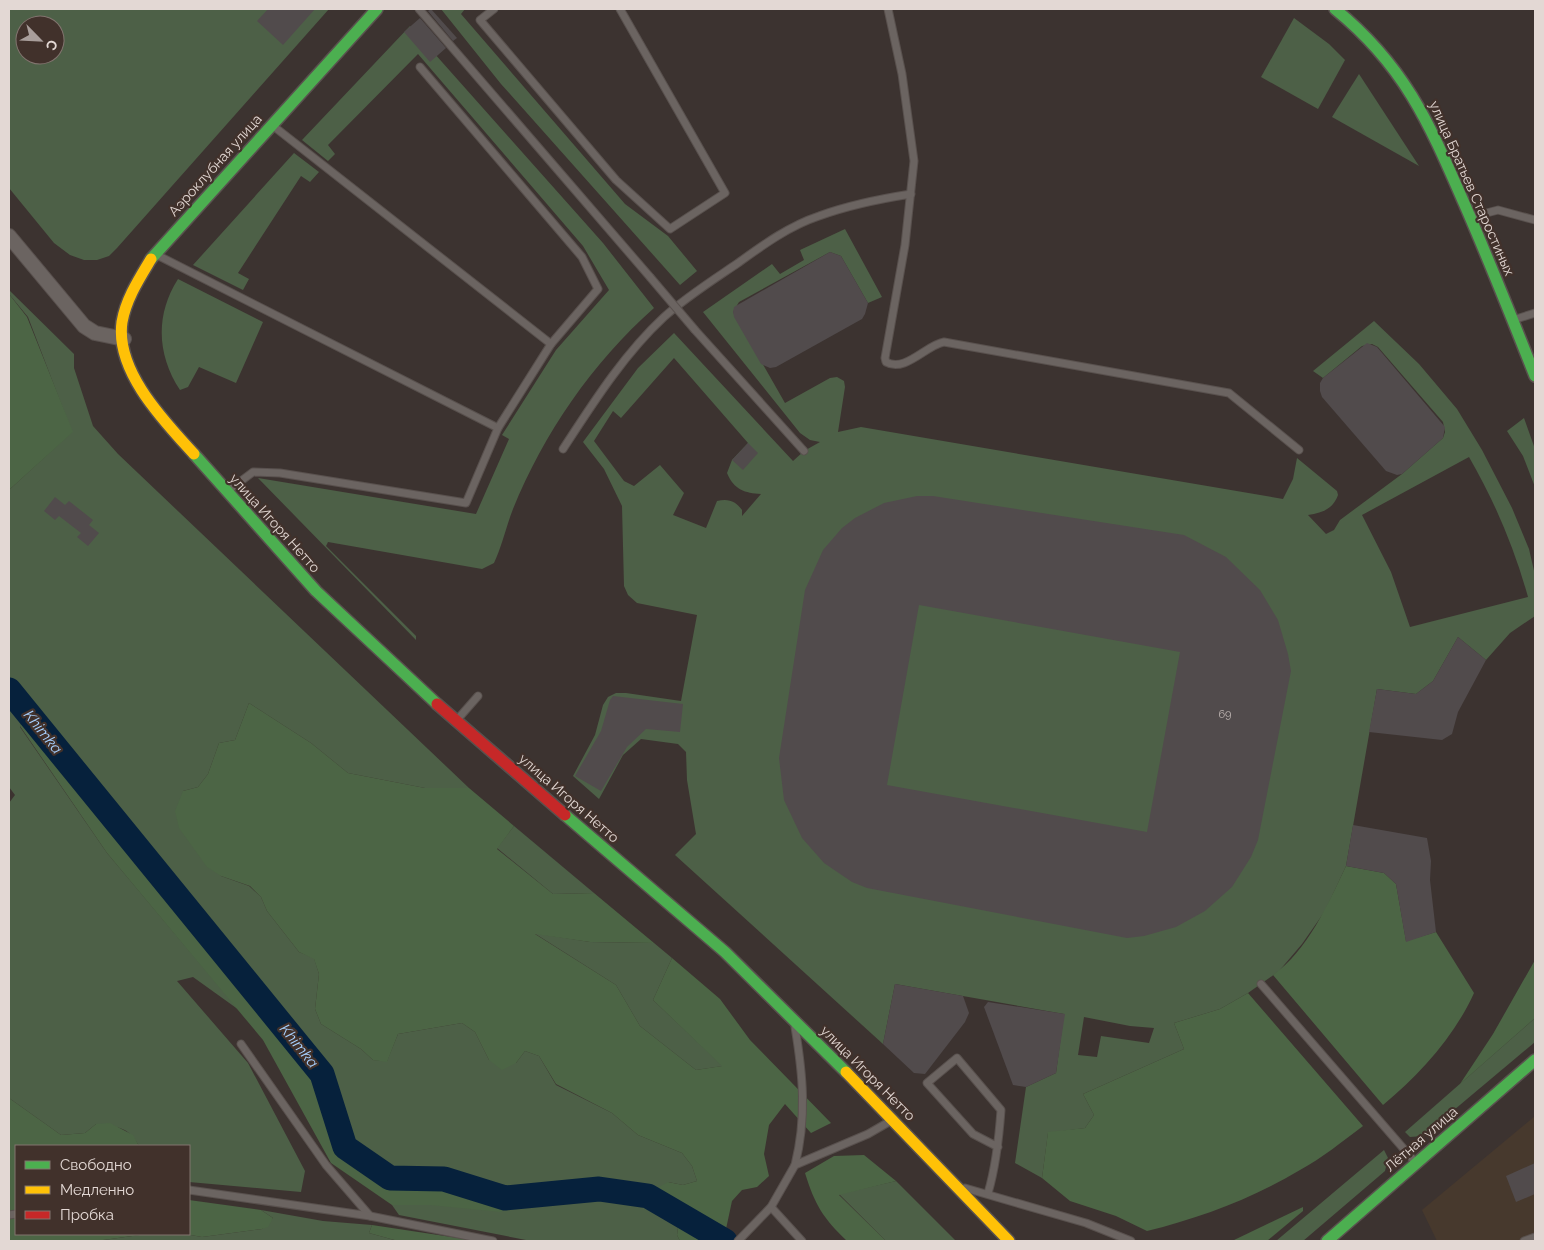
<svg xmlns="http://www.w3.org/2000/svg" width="1544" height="1250" font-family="Raleway,sans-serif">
	<rect width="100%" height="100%" fill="#3c3330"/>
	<path fill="#47392d" d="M1535,1116V1241H1437L1422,1210Z"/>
	<g fill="#4d6047" fill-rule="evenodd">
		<path d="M9,9H329L117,248L109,256L97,260H84L70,255L54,243L9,188ZM25,25H55V55H25Z"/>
		<path d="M441,9H465L461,14L625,204L668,236L697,271L680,285L501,84Z"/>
		<path d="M1294,18L1329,44L1345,60L1318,109L1261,77Z"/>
		<path d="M410,26L603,243L654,308C592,363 544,433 513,509C506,527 502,546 494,563L482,569L328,542L326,546L416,636V640L258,478L476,514L509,439L502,435L556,350L609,290L583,246L418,54L328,145L335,154L328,161L302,140Z"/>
		<path d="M1359,74L1419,166L1332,117Z"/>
		<path d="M294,153L319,172L310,182L301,176L238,273L249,279L243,290L193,265Z"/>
		<path d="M845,229L882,297L868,303L841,256L830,252L739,302L733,312L785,403L830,378L837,377L844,381L845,387L838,432L861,427L1283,499L1293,479L1297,458L1337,491L1338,495C1333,509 1322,513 1308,515L1326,534L1334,530L1340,520L1402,474L1443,438L1445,432L1443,422L1378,347L1372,344L1362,346L1323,378L1313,371L1374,321L1419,364L1457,409L1482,450L1512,508L1529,549L1535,575V616L1510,633L1486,660L1458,637L1433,681L1416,694L1377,689L1346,866L1325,911L1302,944L1279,971L1248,993L1220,1009L1174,1023L1184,1049L1083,1094L1094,1115L1085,1128L1048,1133L1042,1178L1015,1163L1026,1087L1056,1073L1064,1014L895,984L883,1044L675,855L696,834L687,780L686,752L678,744L641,739L623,755L599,799L573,776L595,735L603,705L608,697L616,693H626L681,701L697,615L637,603L628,595L624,586L622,506L604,469L583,442L638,368L674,333L793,461L804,451L820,442L810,440L800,433L703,312L772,264L780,274L804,260L800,250ZM674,358L748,443L732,460L727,473C734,490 745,493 761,494L742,516V510C736,501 728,498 717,501L706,528L673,515L684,493L660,465L634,486L624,481L594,441L613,411L621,418ZM1469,457C1495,502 1514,547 1528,597L1410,627L1391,572L1362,515ZM1084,1017L1130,1026L1154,1028L1149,1043L1101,1036L1097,1057L1078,1055Z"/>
		<path d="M178,279L263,322L236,383L199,367L188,387L180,390C157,355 155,315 178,279Z"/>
		<path d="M9,290L74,354V368L93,426L118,454L469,788H425L348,773L311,743L249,703L235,740L219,743L208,774L198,787L183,791L221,876L249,886L261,897L267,911L299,952L314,958L319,974L315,1009L321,1024L361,1049L373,1060L387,1061L398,1034L462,1023L475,1032L489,1060L516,1063L525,1051L539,1056L556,1085L612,1113L638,1135L682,1153L692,1166L697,1181L683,1185L668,1182L681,1205L677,1235L680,1241H531L399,1215L392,1205H430L515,1197L505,1198L444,1179L390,1178L345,1147L322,1074L23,705L20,727L107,853L239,1010L193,977L177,981L248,1063L305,1171L301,1192L189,1182V1146H139C128,1126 118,1127 96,1124L85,1133L61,1135L9,1098V803L15,795L9,787V490L72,432L28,317L9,294Z"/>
		<path d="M1524,418L1535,449V487L1523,456L1507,431Z"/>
		<path d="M514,826L594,893L553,894L497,848Z"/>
		<path d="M534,933L590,942L654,943L672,958L653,1000L723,1066L696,1070L640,1026L616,985Z"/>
		<path d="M1535,1018V1042L1423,1136L1410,1137L1405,1132Z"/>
		<path d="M1384,1150L1388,1158L1385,1171L1303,1241H1276Z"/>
		<path d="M896,1181L956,1241H886L839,1194Z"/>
		<path d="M261,1210L323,1221L372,1225L369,1233L398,1241H96L147,1234H185L202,1237L262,1229L273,1218Z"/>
	</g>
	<g fill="#4c6545">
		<path d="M9,294L27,317L73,432L9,490Z"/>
		<path d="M249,703L311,743L348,773L425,788H469L514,826L497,849L553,894L594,893L654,943L590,942L535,934L616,985L640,1026L696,1070L722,1066L653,1000L672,958L720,999L750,1040L831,1123L811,1133L785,1104L769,1125L764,1154L769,1176L757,1187L742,1190L732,1201L726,1229L717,1241H680L677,1235L681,1205L654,1190L668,1182L683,1185L697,1181L692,1166L682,1153L638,1135L612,1113L556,1084L539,1056L525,1051L516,1063L502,1070L489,1060L475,1032L462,1023L398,1034L387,1062L373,1060L361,1049L321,1024L315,1009L319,974L314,959L299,952L267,911L261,897L250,886L221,876L207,867L179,828L175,811L183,791L198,787L208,774L219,743L235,740Z"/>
		<path d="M23,705L322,1074L345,1147L390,1178L444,1179L505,1198L516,1197L501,1212L430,1205H392L331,1163L263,1040L107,853L20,726Z"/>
		<path d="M1346,866L1384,873L1396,884L1406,941L1436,932L1474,993C1454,1037 1420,1074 1383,1105L1273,975C1308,950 1328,904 1346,866Z"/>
		<path d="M1535,960V1018L1460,1084L1493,1034Z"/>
		<path d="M1248,993L1363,1126C1343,1141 1322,1158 1300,1170C1253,1198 1200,1218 1147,1231L1116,1216L1070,1201L1042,1178L1048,1132L1085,1128L1094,1115L1083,1094L1184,1049L1174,1023L1220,1009Z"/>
		<path d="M9,1098L61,1135L85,1133L96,1124L110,1123L133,1135L139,1146H16V1234H147L96,1241H9Z"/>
		<path d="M864,1155L896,1181L839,1195L886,1241H847C823,1218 815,1205 805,1173L834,1156Z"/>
		<path d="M189,1200L261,1210L273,1218L268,1227L262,1229L202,1237L185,1234H189Z"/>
		<path d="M1303,1207V1211L1267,1241H1232Z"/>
		<path d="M372,1225L478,1241H398L369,1233Z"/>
	</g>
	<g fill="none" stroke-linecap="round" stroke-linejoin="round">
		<path stroke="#06213c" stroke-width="25" d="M9,690L322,1074L345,1147L390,1178L444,1179L505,1198L599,1189L648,1196L725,1241"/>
	</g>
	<g fill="#514b4c" fill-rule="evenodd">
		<path d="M268,9H315L283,45L257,21Z"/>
		<path d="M431,9L457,38L453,41L428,11Z"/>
		<path d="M420,18L446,48L430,62L404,32Z"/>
		<path d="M830,252L841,256L868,303L865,314L862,319L776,367L770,368L761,364L734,317L733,312L734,307Z"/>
		<path d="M1367,343L1377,347L1445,427L1443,438L1402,474L1397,475L1386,471L1322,397L1320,391V383L1323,378Z"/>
		<path d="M748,443L758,453L743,470L732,460Z"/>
		<path d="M917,496H933L1184,535L1226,557L1260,590L1278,620L1288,654L1291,671L1258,840L1251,857L1232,887L1205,911L1176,927L1144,936L1127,938L867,888L852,882L824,863L802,838L784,800L779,758L805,590L823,550L842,528L855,518L884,503ZM919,605L1180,652L1147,832L887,785Z"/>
		<path d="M55,497L65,505L69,501L93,520L89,525L99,533L88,546L77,537L81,533L59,516L55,520L44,511Z"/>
		<path d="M1458,637L1486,660L1458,712L1452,734L1442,740L1369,732L1377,689L1416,694L1433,681Z"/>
		<path d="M613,696L683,704L680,732L646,729L627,747L601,791L575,776L601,731L610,700Z"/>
		<path d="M1353,825L1427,838L1431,861L1430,880L1436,932L1406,942L1396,884L1384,873L1346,866Z"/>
		<path d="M895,984L963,996L969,1013L965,1022L925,1074L914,1073L883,1044Z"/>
		<path d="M988,1002L1065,1014L1056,1073L1026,1087L1013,1085L984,1007Z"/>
		<path d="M1535,1163V1194L1516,1202L1506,1176Z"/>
	</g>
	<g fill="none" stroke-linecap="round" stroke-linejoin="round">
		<defs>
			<g id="lane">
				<path d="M419,9L650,277"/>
				<path d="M494,9L480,20L616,180L670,229L725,193L620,9"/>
				<path d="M888,9L902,74L914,161L905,245L885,358L886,362C905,373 926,345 944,342L1229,393L1299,450"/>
				<path d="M272,125L551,344"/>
				<path d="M1471,217L1498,210L1535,220"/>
				<path d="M155,254L498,428"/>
				<path d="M1513,320L1535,313"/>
				<path d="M695,330L804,451"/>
				<path d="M563,449C593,403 624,354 664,317C686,297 713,280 738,263C763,245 789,226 819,216C849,205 879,199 911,194"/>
				<path d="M229,490L253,472L280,473L466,503L498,428L551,344L598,289L582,257L420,67"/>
				<path d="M456,721L478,696"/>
				<path d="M1261,984L1416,1163"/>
				<path d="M795,1027C803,1075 807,1117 795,1165"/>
				<path d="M241,1044L326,1165L370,1216"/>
				<path d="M965,1188L1086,1223L1131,1241"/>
				<path d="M189,1190L370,1216L493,1241"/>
				<path d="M988,1193C996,1166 999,1138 1001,1110L957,1058L927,1083L973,1134L998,1147"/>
				<path d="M771,1207L802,1241"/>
				<path d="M9,1215L16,1214"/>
				<path d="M738,1241L771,1207L795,1165L868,1134L894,1119"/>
				<path d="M1524,1241L1535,1237"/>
			</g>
			<path id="street" d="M9,236L84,326L95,333L124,339"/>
			<g id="fast">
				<path d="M1335,9C1405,66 1429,123 1464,203C1489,260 1512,318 1535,376"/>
				<path d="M151,259L377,9"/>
				<path d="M194,454L316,591L437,704"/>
				<path d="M565,815L725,952L846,1072"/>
				<path d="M1327,1241L1535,1060"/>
			</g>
			<g id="slow">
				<path d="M151,259C139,279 126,299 122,322C115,371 164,421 194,454"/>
				<path d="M846,1072L1009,1241"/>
			</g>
			<path id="jam" d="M437,704L565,815"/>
		</defs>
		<use href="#lane" stroke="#59514e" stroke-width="9"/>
		<use href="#street" stroke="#59514e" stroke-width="16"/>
		<use href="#fast" stroke="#59514e" stroke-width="14"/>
		<use href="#slow" stroke="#59514e" stroke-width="14"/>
		<use href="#jam" stroke="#59514e" stroke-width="14"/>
		<use href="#lane" stroke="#6b6461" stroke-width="7"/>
		<use href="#street" stroke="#6b6461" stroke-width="14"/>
		<use href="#fast" stroke="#4caf50" stroke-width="11"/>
		<use href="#slow" stroke="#ffc107" stroke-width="11"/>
		<use href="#jam" stroke="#c62828" stroke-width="11"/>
		<defs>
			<path id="lane-bridge" d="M650,277L695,330"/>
		</defs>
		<use href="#lane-bridge" stroke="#59514e" stroke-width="9" stroke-linecap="butt"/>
		<use href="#lane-bridge" stroke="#6b6461" stroke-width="7"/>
	</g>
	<g text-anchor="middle" stroke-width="4.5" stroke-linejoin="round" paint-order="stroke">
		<g font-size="11" fill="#beb5b2">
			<text x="1225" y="718">69</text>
		</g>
		<g font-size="14" fill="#e3d8d4" stroke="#41312b">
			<text transform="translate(215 165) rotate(-48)" y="5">Аэроклубная улица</text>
			<text transform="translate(1472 188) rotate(66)" y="5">улица Братьев Старостиных</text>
			<text transform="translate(275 523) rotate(48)" y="5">улица Игоря Нетто</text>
			<text transform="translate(569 798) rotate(41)" y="5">улица Игоря Нетто</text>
			<text transform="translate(868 1073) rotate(45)" y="5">улица Игоря Нетто</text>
			<text transform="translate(1421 1139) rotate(-41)" y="5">Лётная улица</text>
		</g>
		<g font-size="15" font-style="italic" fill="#a6d0fe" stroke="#41312b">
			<text transform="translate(43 732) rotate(51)" y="5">Khimka</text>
			<text transform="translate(299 1046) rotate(51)" y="5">Khimka</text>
		</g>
	</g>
	<rect width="1544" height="1250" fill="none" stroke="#e3d8d4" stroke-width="20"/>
	<rect x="15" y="1145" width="175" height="90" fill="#41312b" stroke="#82746f"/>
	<rect x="25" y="1161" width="25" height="8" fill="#4caf50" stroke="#82746f"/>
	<text x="60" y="1170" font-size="15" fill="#e3d8d4">Свободно</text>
	<rect x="25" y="1186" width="25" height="8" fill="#ffc107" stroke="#82746f"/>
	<text x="60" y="1195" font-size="15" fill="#e3d8d4">Медленно</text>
	<rect x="25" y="1211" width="25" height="8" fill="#c62828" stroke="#82746f"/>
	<text x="60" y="1220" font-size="15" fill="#e3d8d4">Пробка</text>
	<g transform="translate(40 40) rotate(114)"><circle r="24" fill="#41312b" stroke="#82746f"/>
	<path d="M0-4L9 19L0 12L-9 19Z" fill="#a99e9b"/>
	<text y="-8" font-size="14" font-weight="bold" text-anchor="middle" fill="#e3d8d4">С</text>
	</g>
</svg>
